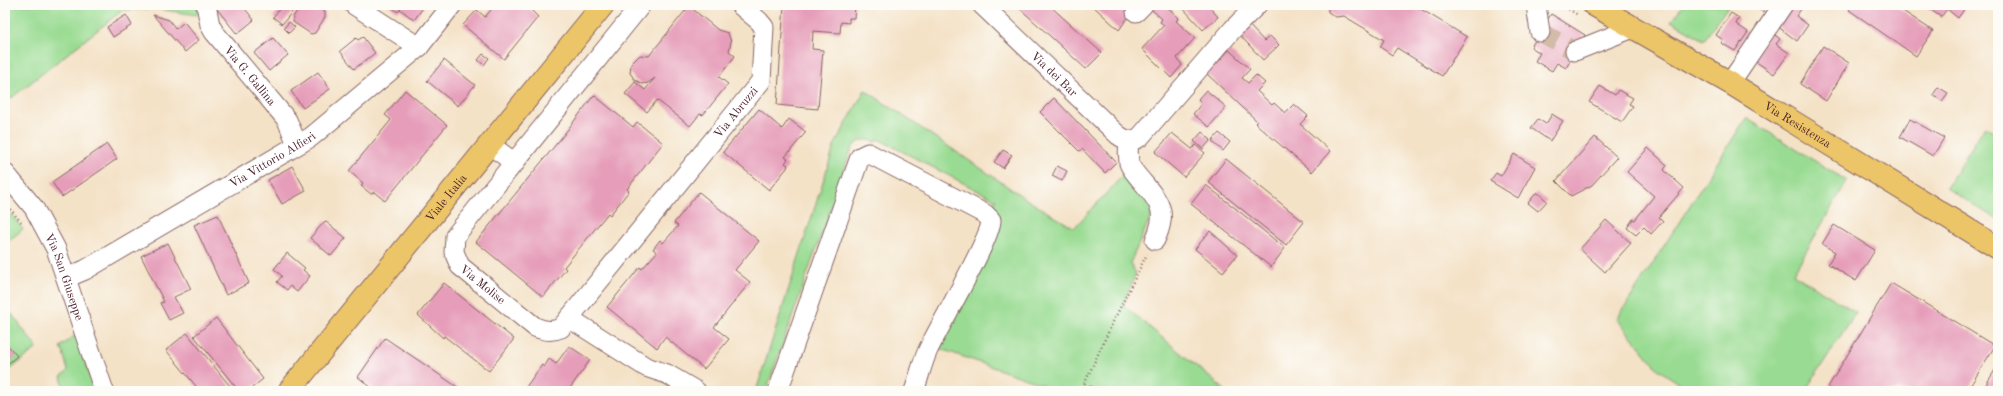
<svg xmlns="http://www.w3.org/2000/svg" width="2003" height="396" font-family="'Old Standard TT',serif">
	<rect width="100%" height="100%" fill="#fdfcf7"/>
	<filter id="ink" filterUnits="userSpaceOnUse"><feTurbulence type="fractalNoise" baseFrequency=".025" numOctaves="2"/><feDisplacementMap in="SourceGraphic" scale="8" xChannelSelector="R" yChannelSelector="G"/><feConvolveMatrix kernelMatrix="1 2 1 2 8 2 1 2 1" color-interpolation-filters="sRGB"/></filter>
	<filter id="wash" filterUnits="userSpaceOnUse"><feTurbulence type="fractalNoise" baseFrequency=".012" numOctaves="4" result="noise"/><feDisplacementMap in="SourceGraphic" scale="16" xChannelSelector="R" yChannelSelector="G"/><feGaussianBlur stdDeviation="0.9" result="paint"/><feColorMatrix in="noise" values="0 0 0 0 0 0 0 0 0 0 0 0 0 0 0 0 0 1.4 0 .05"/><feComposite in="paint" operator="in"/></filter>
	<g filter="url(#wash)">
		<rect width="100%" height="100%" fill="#f4e2c7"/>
		<g fill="#99db92" stroke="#727d5e">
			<path d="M5,5H199L197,15L158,9L123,10L5,103Z"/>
			<path d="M1683,5H1729L1704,40L1671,21Z"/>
			<path d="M865,90L1029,201L1074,228L1126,172L1154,210L1130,263L1136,273L1123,305L1226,391H1050L1041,384L935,347L996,200L878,139L876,142C866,138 859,139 852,148L766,391H756L835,144Z"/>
			<path d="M1746,118L1847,181L1793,274L1856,312L1805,391H1691L1659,370L1617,319Z"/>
			<path d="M1985,126L1998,135V220L1946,188Z"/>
			<path d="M5,207L23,229L5,244Z"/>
			<path d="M5,305L37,348L5,374Z"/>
			<path d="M74,336L77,338L95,391H65L61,377L68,371L63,352L60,347Z"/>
		</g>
		<g id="blocks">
			<g fill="#e69db9">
				<path d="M223,5H242L254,20L237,34L217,9Z"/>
				<path d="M283,5L293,11L282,24L273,17Z"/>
				<path d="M301,5H313L325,12V17L315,33L311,34L293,22V17Z"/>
				<path d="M388,5H425L414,20L400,9L398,12Z"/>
				<path d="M495,5H534L530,9L538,17L504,59L463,25L477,10L485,17Z"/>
				<path d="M784,5H855L854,18H849V23L841,22L840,33L813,31L812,49L823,50L818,109L777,105Z"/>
				<path d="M1016,5H1049L1102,53L1086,69Z"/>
				<path d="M1092,5H1122L1131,13L1119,30Z"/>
				<path d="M1155,5H1165L1179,18L1176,21L1195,38L1177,58L1182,65L1171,78L1142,49L1164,25L1160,22L1162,19L1151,9Z"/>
				<path d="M1184,5H1208L1218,17L1203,30L1182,7Z"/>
				<path d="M1328,5H1414L1467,37L1442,76L1397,48L1392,55L1380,47L1384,40L1344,16L1336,17L1328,12Z"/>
				<path d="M1753,5H1768L1763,12Z"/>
				<path d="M1791,5H1798L1802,8L1796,16L1808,25L1797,41L1777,26Z"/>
				<path d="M1853,5H1894L1933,31L1916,56L1849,10Z"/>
				<path d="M1924,5H1967L1958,18L1947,9L1941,17Z"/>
				<path d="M689,6L718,30L728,33L731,42L729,51L735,56L719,77L728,84L703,115L700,114L690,126L657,100L647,112L625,94L635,82L645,90L655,78L648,83L643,84L635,80L630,73L631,64L640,55L649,56Z"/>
				<path d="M1731,13L1739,18L1736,24L1748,32L1735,51L1721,43L1723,40L1716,35Z"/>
				<path d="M1551,14L1585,35L1566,68L1557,63L1552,71L1535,61L1540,53L1531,47Z"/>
				<path d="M126,15L132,25L113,37L107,27Z"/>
				<path d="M153,15L169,20L176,29L184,22L199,40L185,52Z"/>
				<path d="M1244,20L1264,41L1270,36L1279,45L1263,60L1234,29Z"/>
				<path d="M289,22L295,27L289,33L284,28Z"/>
				<path d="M1771,32L1780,39L1776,44L1789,53L1774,74L1752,59Z"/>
				<path d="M363,37L375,53L354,69L340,51L356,38L358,40Z"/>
				<path d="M273,38L288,55L269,71L254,53Z"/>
				<path d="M1823,46L1849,63L1826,101L1800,84Z"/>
				<path d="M1229,50L1250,69L1242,78L1248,83L1256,75L1265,83L1257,91L1272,105L1274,103L1285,113L1294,104L1308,116L1300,124L1330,151L1312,172L1255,123L1257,121L1207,74Z"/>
				<path d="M483,54L489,58L484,65L478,60Z"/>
				<path d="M444,60L475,85L458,106L427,81Z"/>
				<path d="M318,72L330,89L303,108L291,91Z"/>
				<path d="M1600,86L1615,95L1618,90L1633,98L1629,104L1633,106L1622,122L1589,102Z"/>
				<path d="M1938,87L1948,93L1942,101L1933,95Z"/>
				<path d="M405,90L447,125L385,201L374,192L371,194L361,186L363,183L349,171L391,120L385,115Z"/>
				<path d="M1206,90L1226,107L1209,127L1193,114L1202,103L1198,99Z"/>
				<path d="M594,95L633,127L637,122L663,143L627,189L629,191L610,215L608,213L564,267L566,269L543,297L476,242L562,137Z"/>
				<path d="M1054,98L1116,162L1105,173L1082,149L1079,151L1040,112Z"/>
				<path d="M759,109L782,129L789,119L806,132L785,157L788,159L785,163L788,165L787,168L769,190L723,152Z"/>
				<path d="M1552,114L1563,121L1550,141L1531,128L1538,119L1546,124Z"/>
				<path d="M1910,119L1944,138L1933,156L1900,137Z"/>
				<path d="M1202,132L1211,140L1203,149L1194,141Z"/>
				<path d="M1172,133L1192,149L1196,145L1205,153L1184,177L1155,152Z"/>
				<path d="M1219,133L1230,142L1223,151L1212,141Z"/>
				<path d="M1595,137L1617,157L1592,185L1571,196L1556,181Z"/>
				<path d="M107,144L117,159L62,197L52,182Z"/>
				<path d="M1648,148L1667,165L1664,170L1684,188L1659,217L1663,221L1651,234L1644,227L1636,235L1627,228L1633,219L1635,220L1654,196L1627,172Z"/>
				<path d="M1003,150L1012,155L1003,168L994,162Z"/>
				<path d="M1514,154L1535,167L1518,198L1490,181L1496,173L1501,176Z"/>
				<path d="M1226,159L1304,222L1286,245L1208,182Z"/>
				<path d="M292,166L306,191L282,204L268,180Z"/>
				<path d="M1057,166L1067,171L1062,181L1052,176Z"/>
				<path d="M1206,185L1285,248L1271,267L1191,204Z"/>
				<path d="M699,192L759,241L735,270L750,282L714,327L729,339L704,369L665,337L657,348L607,307L640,267L642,269L657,252L653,249L660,240L663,243L678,226L674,223Z"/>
				<path d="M1537,192L1547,201L1538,211L1528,203Z"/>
				<path d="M218,215L249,283L226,295L194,225Z"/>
				<path d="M1606,220L1631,243L1605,272L1580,249Z"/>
				<path d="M325,221L346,238L331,256L310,238Z"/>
				<path d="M1834,225L1875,250L1856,281L1828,264L1835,252L1822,244Z"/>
				<path d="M1210,231L1237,255L1223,272L1195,249Z"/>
				<path d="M168,243L191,289L174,297L183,313L169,320L160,303L164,302L141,256Z"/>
				<path d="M287,253L305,268L303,270L310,276L297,292L290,286L287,290L277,282L282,276L274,269Z"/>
				<path d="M444,283L514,339L489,371L444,336L443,338L418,315Z"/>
				<path d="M1891,283L1995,346L1967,391H1834L1828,387Z"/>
				<path d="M216,318L263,379L248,391H239L194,336Z"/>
				<path d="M187,333L234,391H200L166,350Z"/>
				<path d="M385,338L418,360L463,391H377L368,385L358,377Z"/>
				<path d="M5,342L17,356L5,366Z"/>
				<path d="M569,346L590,360L568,391H523L542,365L544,367L549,359L556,364Z"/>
				<path d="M1995,370L1998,373V391H1982Z"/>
				<path d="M1090,386L1100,391H1088Z"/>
			</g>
		</g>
	</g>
	<g filter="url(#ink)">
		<use href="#blocks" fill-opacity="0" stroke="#866362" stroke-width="1"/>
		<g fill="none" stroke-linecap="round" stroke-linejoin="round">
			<path stroke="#d2bba8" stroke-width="19" stroke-dasharray="19 10" stroke-linecap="butt" d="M1540,32L1575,51"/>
			<defs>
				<g id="minor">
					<path id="s1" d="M206,5L210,25L214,32L287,120L297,144"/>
					<path d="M354,5L419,47"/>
					<path id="s2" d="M641,5L455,236L454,252L460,266L535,327C544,331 552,332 561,328L761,81L764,27L759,21L740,5"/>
					<path id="s3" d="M982,5L1118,135C1126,141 1132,142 1140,137L1233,29L1257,5"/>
					<path d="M1536,5L1540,32"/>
					<path d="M1136,12L1143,5"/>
					<path d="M1575,51L1633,28"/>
					<path d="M1730,83L1783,5"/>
					<path d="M1129,141C1128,148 1128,156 1129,163C1131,169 1136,174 1140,179C1159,202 1169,210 1155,240"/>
					<path d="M490,145L515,163"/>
					<path id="s4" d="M5,173L34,208L56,249L104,391"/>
					<path id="s5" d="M66,278L85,270L311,137L419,47L452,5"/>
					<path d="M569,318L646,367L667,374L696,391"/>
					<path d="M778,391L860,157L868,153L985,214L991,220C992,237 938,328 928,350C922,363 919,378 914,391"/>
				</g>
				<g id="major">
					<path id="s6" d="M1594,5L1730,83L1998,248"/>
					<path id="s7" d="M289,391L603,5"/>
				</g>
			</defs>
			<use href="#minor" stroke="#866362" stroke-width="21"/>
			<use href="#major" stroke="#866362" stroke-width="24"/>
			<g stroke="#866362" stroke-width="2.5" stroke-dasharray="1 3" stroke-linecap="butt">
				<path d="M1562,5L1578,15"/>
				<path d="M5,203L21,222"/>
				<path d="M1081,391L1112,324L1147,254"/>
			</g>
			<use href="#minor" stroke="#fff" stroke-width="19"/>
			<use href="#major" stroke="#ecc569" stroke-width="22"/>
		</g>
	</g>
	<g text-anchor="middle" stroke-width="3.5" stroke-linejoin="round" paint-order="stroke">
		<g font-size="12" fill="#4a1f2b" stroke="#fdfcf7">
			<text dy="4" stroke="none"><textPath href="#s3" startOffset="100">Via dei Bar</textPath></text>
			<text dy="4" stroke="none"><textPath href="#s1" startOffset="85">Via G. Gallina</textPath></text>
			<text dy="4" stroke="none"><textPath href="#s2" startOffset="729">Via Abruzzi</textPath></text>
			<text dy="4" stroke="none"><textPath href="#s6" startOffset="236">Via Resistenza</textPath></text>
			<text dy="4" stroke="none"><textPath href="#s5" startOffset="238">Via Vittorio Alfieri</textPath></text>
			<text dy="4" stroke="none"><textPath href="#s7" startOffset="249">Viale Italia</textPath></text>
			<text dy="4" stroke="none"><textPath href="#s4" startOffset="121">Via San Giuseppe</textPath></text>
			<text dy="4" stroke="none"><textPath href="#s2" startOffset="357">Via Molise</textPath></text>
		</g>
	</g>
	<rect width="2003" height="396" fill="none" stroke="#fdfcf7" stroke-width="20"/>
</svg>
